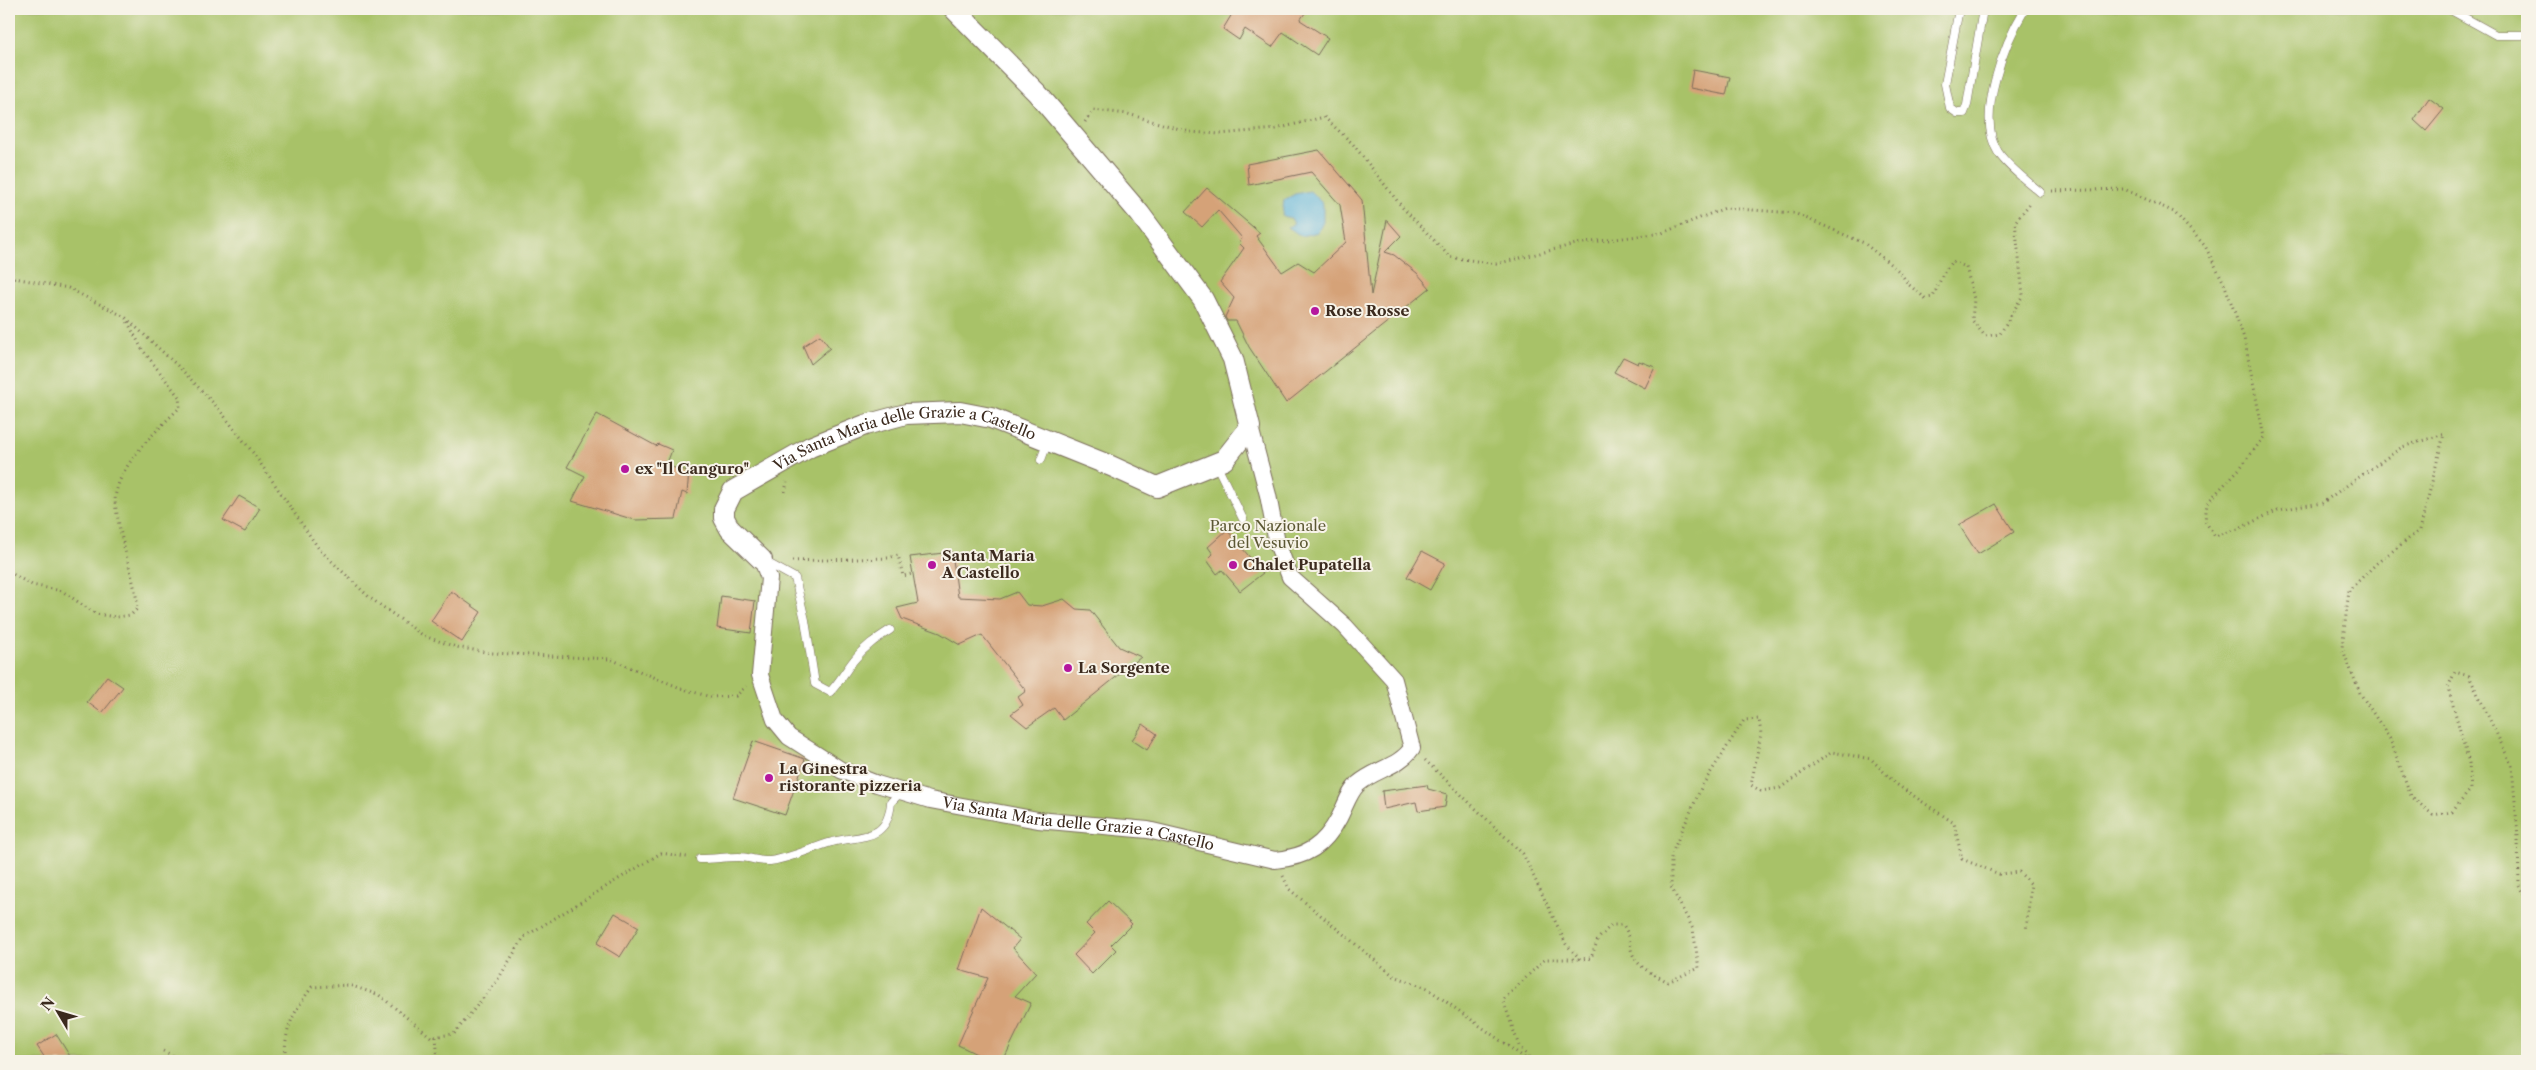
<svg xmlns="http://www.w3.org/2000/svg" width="2536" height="1070" font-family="'Libre Caslon Text',serif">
	<rect width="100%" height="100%" fill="#f7f3e8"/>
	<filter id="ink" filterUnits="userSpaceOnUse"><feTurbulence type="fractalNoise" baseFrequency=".02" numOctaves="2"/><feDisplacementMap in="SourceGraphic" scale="10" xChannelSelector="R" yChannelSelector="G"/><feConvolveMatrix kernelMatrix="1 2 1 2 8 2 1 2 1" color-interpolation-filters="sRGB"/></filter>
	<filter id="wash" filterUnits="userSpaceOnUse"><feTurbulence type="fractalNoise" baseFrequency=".0096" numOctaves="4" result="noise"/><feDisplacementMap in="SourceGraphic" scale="20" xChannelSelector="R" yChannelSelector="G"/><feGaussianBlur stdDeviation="1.12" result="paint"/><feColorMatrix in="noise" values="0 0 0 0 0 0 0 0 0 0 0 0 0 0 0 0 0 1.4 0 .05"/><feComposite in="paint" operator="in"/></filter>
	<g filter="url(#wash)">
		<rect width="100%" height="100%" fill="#eee6ca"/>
		<rect fill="#a8c268" stroke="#727643" x="9" y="9" width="2518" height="1052"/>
		<path fill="#5cb2d8" stroke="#4c6e7b" d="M1310,191L1323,204V222L1318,232L1301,236L1288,227L1294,224L1291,218L1282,216L1284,200L1295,194Z"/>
		<g id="blocks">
			<g fill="#d5a278">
				<path d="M1235,9H1308L1300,20L1328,38L1317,55L1283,32L1272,47L1245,29L1239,40L1223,29Z"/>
				<path d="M1693,70L1730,77L1726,95L1690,88Z"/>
				<path d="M2429,98L2444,109L2426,131L2414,120Z"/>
				<path d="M1319,150L1362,200L1371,295L1387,220L1401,236L1385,252L1394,255L1417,273L1430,288L1286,403L1249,347L1236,321H1227L1225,317L1234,298L1220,282L1244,248L1239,243L1242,238L1218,210L1202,227L1185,212L1207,188L1260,233L1256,236L1282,272L1298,262L1314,272L1346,242L1340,205L1311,172L1249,185L1247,164Z"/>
				<path d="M820,335L830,348L811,364L803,346Z"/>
				<path d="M1623,357L1638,364L1639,361L1655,367L1645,388L1614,372Z"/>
				<path d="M597,414L656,446L658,444L672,450L666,466L689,471L687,494L682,492L676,519L635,520L572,501L585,476L567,467Z"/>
				<path d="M239,496L260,508L245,532L223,520Z"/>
				<path d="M1996,504L2014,532L1978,554L1959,525Z"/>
				<path d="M1227,530L1263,573L1240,591L1222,570L1217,574L1207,560L1213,554L1208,547Z"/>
				<path d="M1422,551L1445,563L1430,590L1407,577Z"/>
				<path d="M952,552L958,597L1000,599L1017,592L1027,605L1042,606L1064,599L1076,609L1090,610L1119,647L1141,657L1063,720L1054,708L1027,727L1011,714L1023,705L1018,697L1026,691L982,635L960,645L940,633L902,619L897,608L918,603L910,557Z"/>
				<path d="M451,591L481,612L462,642L431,621Z"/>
				<path d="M721,596L755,601L751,633L717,628Z"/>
				<path d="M107,676L123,687L102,713L87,702Z"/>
				<path d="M1143,724L1157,734L1147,750L1132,740Z"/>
				<path d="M753,741L805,759L785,815L733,798Z"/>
				<path d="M1427,785L1428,789L1447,794L1445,807L1418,811L1416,802L1384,809L1382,791Z"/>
				<path d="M1108,901L1132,924L1111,945L1116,950L1092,974L1074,955L1095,933L1086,924Z"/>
				<path d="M981,907L1020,939L1013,948L1036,973L1015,996L1031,1003L1003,1061H991L958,1045L988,978L959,970Z"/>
				<path d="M615,913L639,927L620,957L597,943Z"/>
				<path d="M56,1034L73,1061H47L37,1046Z"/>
			</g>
		</g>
	</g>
	<g filter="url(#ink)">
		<use href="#blocks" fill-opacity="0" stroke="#7a6c5a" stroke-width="1"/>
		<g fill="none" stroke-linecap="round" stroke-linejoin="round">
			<defs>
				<g id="service">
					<path d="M1959,9L1945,84L1950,108L1957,113H1964L1967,105L1983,9"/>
					<path d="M2025,9C2005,42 1975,116 1998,152C2008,167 2026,180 2040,192"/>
					<path d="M2449,9L2496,35H2527"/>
					<path d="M1041,460L1048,441"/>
					<path d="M1216,464L1243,519"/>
					<path d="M766,562L795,578L805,620L815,684L830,692C840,682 845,671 854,660C864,647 876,639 890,630"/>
					<path d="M700,859C713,859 726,857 739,857C749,857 760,862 770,861C792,858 811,848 832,842C861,835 888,842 891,802L901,792"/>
				</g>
				<g id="minor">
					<path id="s1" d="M762,560L769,578L760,675L775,720L789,737L841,770L877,784L930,800L1038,820L1148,830L1275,860C1307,857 1324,846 1339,818C1345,807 1349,792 1358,784C1375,769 1399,767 1412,748L1394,680L1345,626L1290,577L1277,543L1268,495L1250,427"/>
				</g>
				<g id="tertiary">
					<path id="s2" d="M762,560L730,529L724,518V509L733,491L810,447L865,425L906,414L960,412L991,418L1111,466L1157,487L1224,460L1250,427L1233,359L1203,299L1140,214L1037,93L954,9"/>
				</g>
			</defs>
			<use href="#service" stroke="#7a6c5a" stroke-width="9"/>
			<use href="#minor" stroke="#7a6c5a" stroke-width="18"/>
			<use href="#tertiary" stroke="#7a6c5a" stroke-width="22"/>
			<g stroke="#7a6c5a" stroke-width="3" stroke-dasharray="1 4" stroke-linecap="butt">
				<path d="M1085,122L1093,110L1128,114L1190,132L1219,134L1276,129L1324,117L1353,144L1402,207L1450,257L1496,264L1576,244L1662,233L1725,208L1794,213L1864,243L1900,272L1908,284L1925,298L1933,297L1943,274L1952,261L1966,267L1974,299L1972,320L1985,336L2000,334L2023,295L2015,222L2032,201"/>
				<path d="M2052,191L2124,189L2174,212L2205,246L2224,283L2244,338L2264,437L2240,468L2207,503L2205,521L2215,536L2238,529L2278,510L2322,503L2402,447L2444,434L2420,530L2377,563L2349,590L2342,648L2360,693L2390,739L2411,796L2433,815L2452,812L2471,789L2469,763L2448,687L2455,672L2469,676L2512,766L2518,837L2519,885L2527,902"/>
				<path d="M9,277L68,288L125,317L181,369L218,408L254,454L319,549L370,598L424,636L456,647L491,653L610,659L683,689L711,697L736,696L746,686"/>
				<path d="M785,492L787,482"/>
				<path d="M792,561L888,558L898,555L903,576L912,574"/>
				<path d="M9,572L32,585L62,591L96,614L116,617L131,615L138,608C134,578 123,549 118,519C117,513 115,506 115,500C117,465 157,431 180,407L179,397L142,349L126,319"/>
				<path d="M1425,760L1523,854L1566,944L1580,959L1591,958L1598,939L1611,925H1623C1633,940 1628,944 1633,955C1639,969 1656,975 1668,982L1699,968L1693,929L1671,887V855L1702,786L1744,720L1759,719L1761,734L1751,785L1761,791L1780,788L1832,752L1871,759L1896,784L1954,823L1962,859L1999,874L2019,872L2031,884L2026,931"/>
				<path d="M1283,876L1289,889L1394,976L1427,988L1529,1061"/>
				<path d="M436,1037L438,1061"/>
				<path d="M163,1051L185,1061"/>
				<path d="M285,1061C284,1028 293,1013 312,987L349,985L379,995L431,1037L454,1034L497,981L524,937L661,853L687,857"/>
				<path d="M1532,1061L1519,1046L1503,1000L1545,959H1580"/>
			</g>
			<use href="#service" stroke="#fff" stroke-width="8"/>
			<use href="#minor" stroke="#fff" stroke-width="16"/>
			<use href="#tertiary" stroke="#fff" stroke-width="20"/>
		</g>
	</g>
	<g fill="#b5179e" stroke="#f7f3e8" stroke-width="2">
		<circle cx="1315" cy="311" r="5"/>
		<circle cx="625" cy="469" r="5"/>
		<circle cx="932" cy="565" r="5"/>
		<circle cx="1233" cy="565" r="5"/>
		<circle cx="1068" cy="668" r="5"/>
		<circle cx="769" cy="778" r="5"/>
	</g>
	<g text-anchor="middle" stroke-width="4" stroke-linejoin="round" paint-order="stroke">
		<g font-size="15" font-weight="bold" fill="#3b2a1e" stroke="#f7f3e8" text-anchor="start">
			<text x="1325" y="316">Rose Rosse</text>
			<text x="635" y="474">ex "Il Canguro"</text>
			<text x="942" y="561">Santa Maria<tspan x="942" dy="17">A Castello</tspan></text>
			<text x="1243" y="570">Chalet Pupatella</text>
			<text x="1078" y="673">La Sorgente</text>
			<text x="779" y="774">La Ginestra<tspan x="779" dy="17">ristorante pizzeria</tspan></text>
		</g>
		<g font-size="15" fill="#3b2a1e" stroke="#f7f3e8">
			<text dy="5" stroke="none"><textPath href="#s2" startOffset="272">Via Santa Maria delle Grazie a Castello</textPath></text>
			<text dy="5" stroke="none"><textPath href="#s1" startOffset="492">Via Santa Maria delle Grazie a Castello</textPath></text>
		</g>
		<g font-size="15" fill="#5c5834" stroke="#f7f3e8">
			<text x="1268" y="531">Parco Nazionale<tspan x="1268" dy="17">del Vesuvio</tspan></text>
		</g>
	</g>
	<rect width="2536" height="1070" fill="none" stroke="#f7f3e8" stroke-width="30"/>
	<g transform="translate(58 1012) rotate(308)" stroke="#f7f3e8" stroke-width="4" paint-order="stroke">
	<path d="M0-4L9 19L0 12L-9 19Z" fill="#3b2a1e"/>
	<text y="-8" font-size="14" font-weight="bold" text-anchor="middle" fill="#3b2a1e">N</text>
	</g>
</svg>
